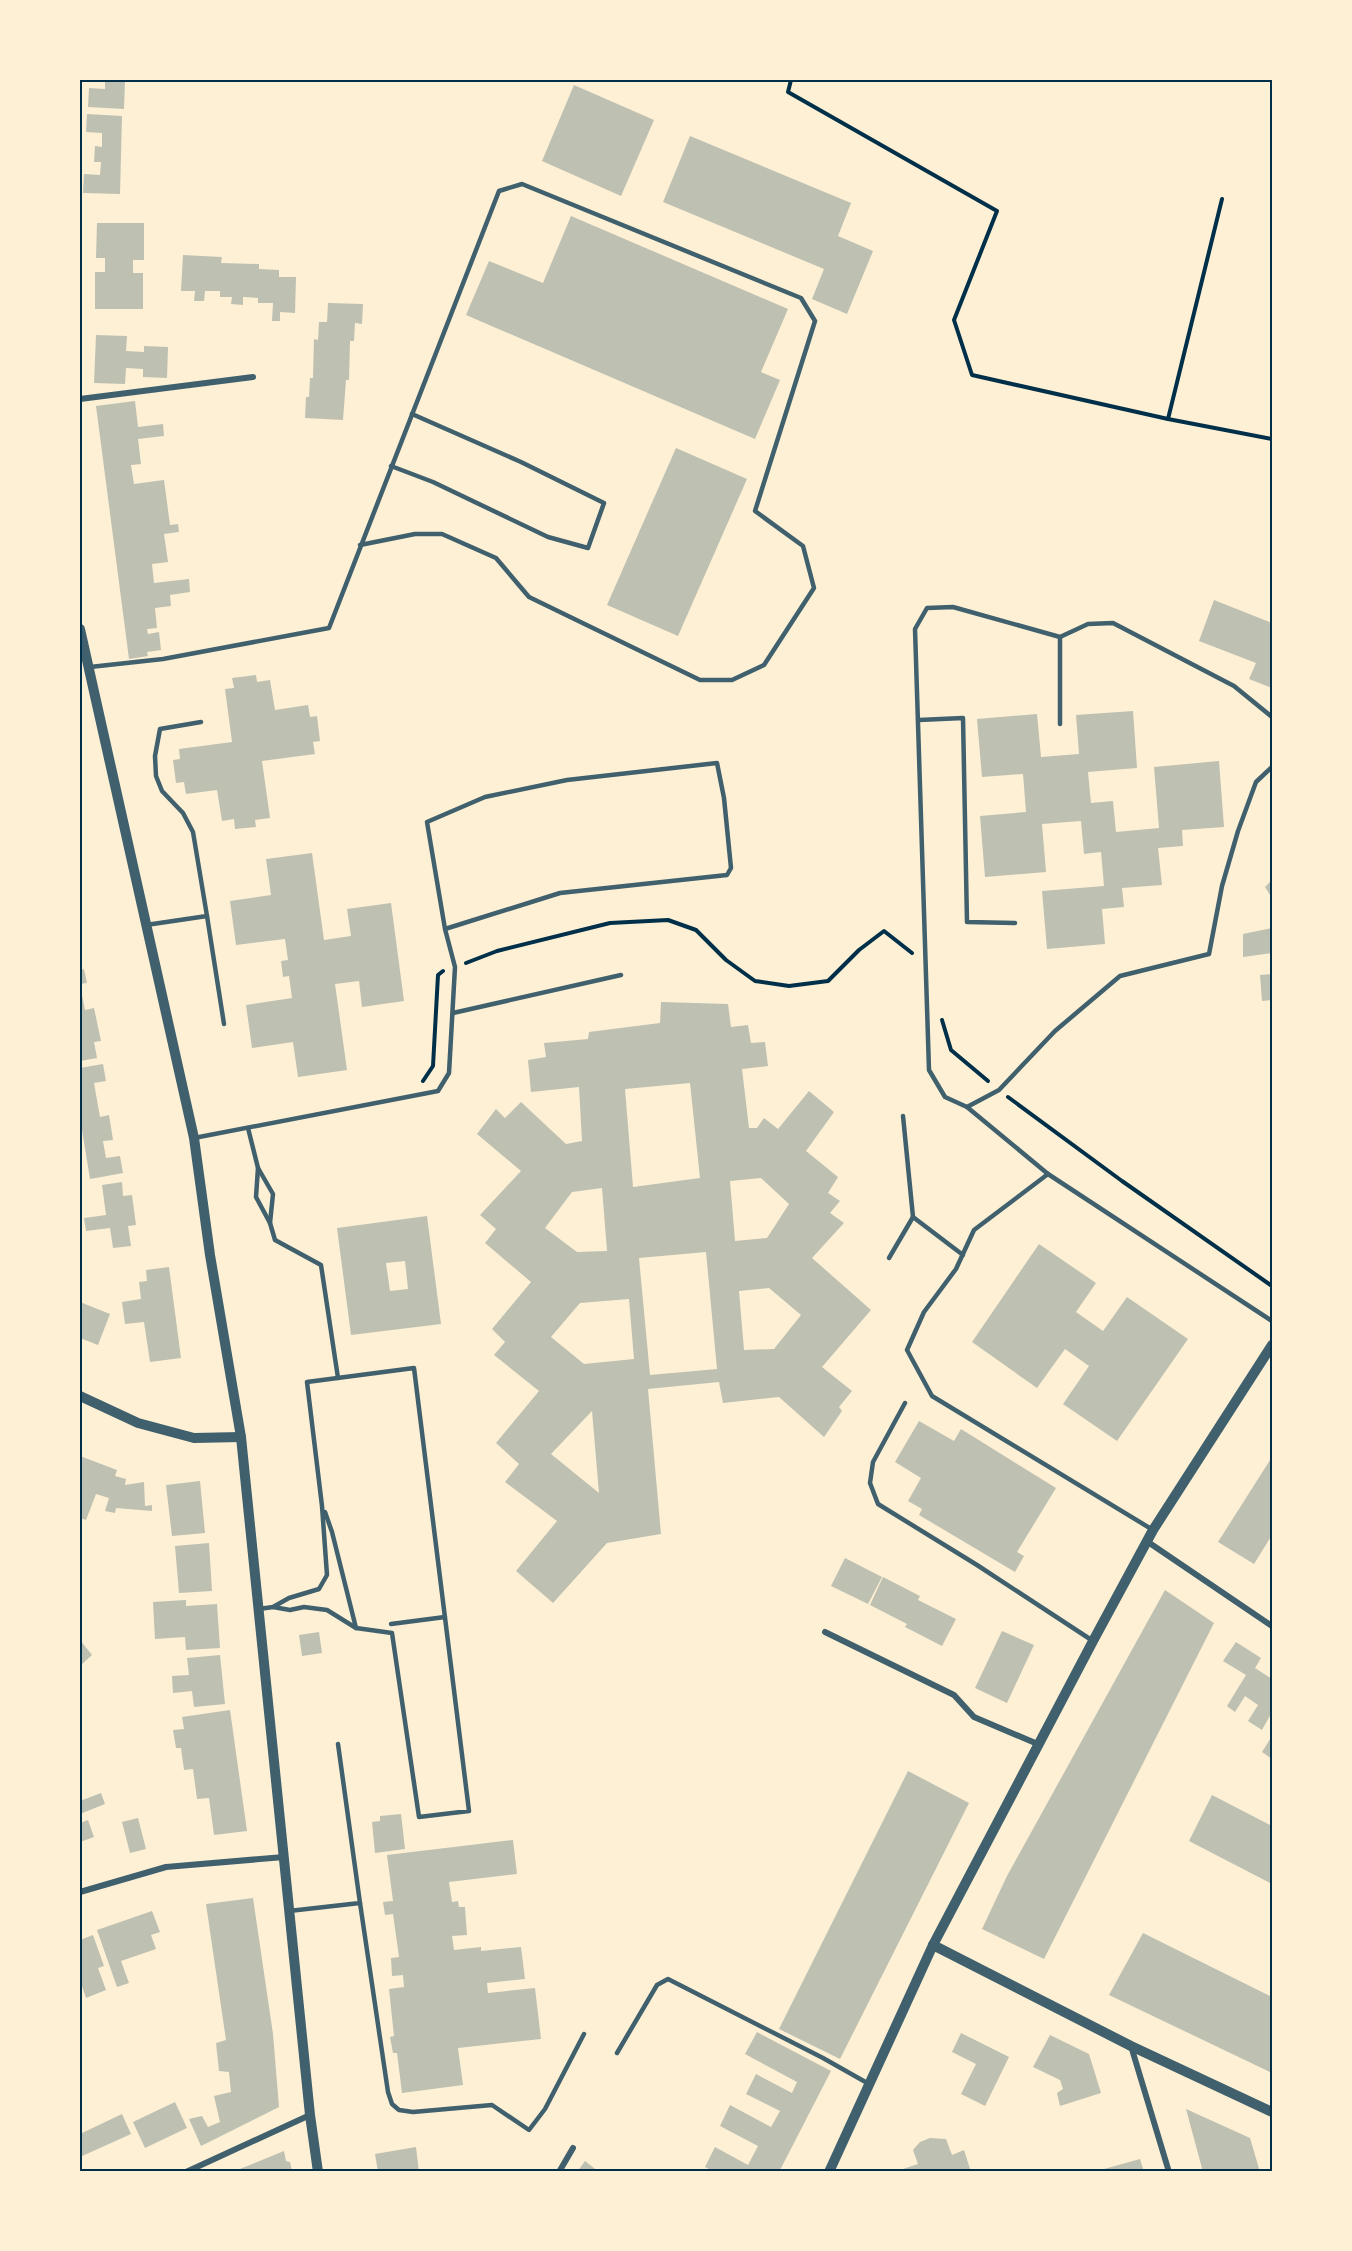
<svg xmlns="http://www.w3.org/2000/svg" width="1352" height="2251" font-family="Barlow,sans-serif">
	<rect width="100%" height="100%" fill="#fdf0d5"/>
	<g fill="#bec0b2" fill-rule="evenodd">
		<path d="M105,80H125L124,109L88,107L89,88L105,89Z"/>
		<path d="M574,85L654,120L621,196L542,161Z"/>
		<path d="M87,114L122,116L120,194L83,193L84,174L100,175L101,162H94L95,146L102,147V133L86,132Z"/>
		<path d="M690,136L851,203L838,236L873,251L847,314L812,299L824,269L663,202Z"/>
		<path d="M571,216L788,309L761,372L780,380L755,439L466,315L489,261L543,283Z"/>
		<path d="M97,223H144V260H133V273H143V309H95V272H105V258H96Z"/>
		<path d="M183,255L222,257L221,263L259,264V269L279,270V277H296L295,313L280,312V321H272L273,303H258V298L243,297V305L231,304L232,297H220V291H205L204,301H194L195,291H181Z"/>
		<path d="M328,303L363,304L362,324L355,323L354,341H350L349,380H346L343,420L305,418L306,397H309L310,378H313L314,339L318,340L319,322H327Z"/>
		<path d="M96,335L127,336L126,351L144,352V346L168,347L167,378L143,377V369L126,368L125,384L94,383Z"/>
		<path d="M135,401L138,427L163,424L164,436L138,439L141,464L131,465L134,484L164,480L170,525L178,524L179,532L164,534L168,562L152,564L154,583L189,579L190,592L170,595L171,606L155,608L157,628L147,629L148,634L159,632L161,650L147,652L148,656L129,659L96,406Z"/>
		<path d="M676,448L747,479L678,636L607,605Z"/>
		<path d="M1214,600L1272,623V688L1249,679L1256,663L1199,641Z"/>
		<path d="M256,675L257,682L270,680L275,710L308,705L310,717L317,716L320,741L313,742L315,754L262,761L270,818L255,820L256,827L235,829L234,819L222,821L217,790L186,794L184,782L176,783L173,760L180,759L179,749L232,742L225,689L234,688L232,678Z"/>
		<path d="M1133,711L1137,768L1088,772L1091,803L1113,801L1116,832L1159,828L1154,767L1219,761L1224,827L1182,830L1183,846L1158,848L1162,885L1122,888L1124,907L1102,909L1105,944L1047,949L1042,891L1104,886L1101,852L1084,854L1081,821L1042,824L1046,872L985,877L980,816L1026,812L1023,774L982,777L977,719L1037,714L1041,757L1079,754L1076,715Z"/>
		<path d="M312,853L324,940L351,936L347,909L391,903L404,1001L362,1007L359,981L335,984L347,1070L298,1077L293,1042L252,1048L246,1005L292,998L289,976L283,977L281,961L288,960L285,939L236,945L230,901L271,895L266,859Z"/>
		<path d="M1272,880V898L1265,887Z"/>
		<path d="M1272,928V953L1243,957V934Z"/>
		<path d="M84,969L87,983L80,984V970Z"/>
		<path d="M1272,974V1000L1262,1001L1260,975Z"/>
		<path d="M82,995L85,1010L94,1008L101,1041L94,1042L97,1058L80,1061V996Z"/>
		<path d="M661,1002L728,1004L731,1027L748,1025L751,1043L765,1042L768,1066L742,1069L749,1128H757L764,1118L778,1129L809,1091L834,1112L806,1151L838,1177L828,1193L840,1201L830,1213L844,1223L812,1258L871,1310L822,1367L852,1391L839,1407L842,1411L824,1437L779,1397L723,1403L719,1382L648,1389L661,1534L607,1543L553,1603L516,1571L557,1521L505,1482L519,1464L496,1443L539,1391L494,1355L505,1342L492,1329L531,1282L485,1243L496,1229L480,1215L521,1171L477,1134L496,1109L505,1118L521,1102L566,1144L582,1141L579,1087L531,1092L528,1060L546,1057L544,1043L588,1039L589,1032L660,1023ZM690,1083L700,1178L633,1187L625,1089ZM761,1178L789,1204L767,1238L735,1241L730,1181ZM602,1188L607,1251L577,1252L545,1228L572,1192ZM706,1252L717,1369L650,1375L639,1258ZM769,1288L801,1315L774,1349L744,1350L739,1291ZM629,1299L634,1359L584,1364L551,1337L580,1303ZM592,1411L599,1493L551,1454Z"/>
		<path d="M103,1064L106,1081L94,1083L100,1117L109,1115L113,1140L103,1141L106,1158L120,1156L123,1173L90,1179L82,1130H80V1068Z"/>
		<path d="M122,1182L123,1196L132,1195L136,1225L128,1226L131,1246L113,1248L110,1228L86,1231L84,1218L106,1215L102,1185Z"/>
		<path d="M427,1216L441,1324L351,1335L337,1228ZM405,1261L408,1289L390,1291L386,1263Z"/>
		<path d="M1039,1244L1096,1283L1076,1312L1103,1331L1127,1297L1188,1339L1117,1441L1063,1404L1089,1366L1065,1349L1037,1388L972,1342Z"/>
		<path d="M169,1267L181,1358L150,1362L144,1322L125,1324L122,1302L141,1299L139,1282L147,1281L146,1270Z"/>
		<path d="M80,1302L110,1314L98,1345L80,1338Z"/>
		<path d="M919,1421L954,1441L961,1429L1056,1488L1017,1552L1024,1556L1015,1572L919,1515L922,1509L908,1501L921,1478L895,1462Z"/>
		<path d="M80,1456L117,1470L115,1476L126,1479L125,1485L144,1482L145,1506L152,1505V1511L116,1508L115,1513L105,1511L109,1498L96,1494L86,1520L80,1518Z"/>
		<path d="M1272,1457V1535L1254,1564L1218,1542Z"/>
		<path d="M200,1481L205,1533L172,1536L166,1485Z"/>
		<path d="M209,1543L212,1591L179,1593L175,1546Z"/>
		<path d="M845,1558L882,1577L868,1604L831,1586Z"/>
		<path d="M883,1577L920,1596L918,1600L956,1619L942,1646L905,1627L907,1624L870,1605Z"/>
		<path d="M1165,1590L1214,1623L1044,1959L982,1929L1007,1876Z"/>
		<path d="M186,1600V1606L217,1604L220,1648L186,1650L185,1637L155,1639L153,1602Z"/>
		<path d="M1002,1631L1034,1645L1007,1703L975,1688Z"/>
		<path d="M319,1632L322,1653L302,1656L299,1635Z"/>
		<path d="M80,1640L92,1655L80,1666Z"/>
		<path d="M1236,1642L1261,1658L1255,1668L1272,1679V1712L1262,1730L1248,1721L1258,1705L1245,1696L1235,1712L1227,1706L1246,1675L1223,1661Z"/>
		<path d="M220,1655L225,1704L194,1707L192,1691L173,1693L172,1676L189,1675L187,1658Z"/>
		<path d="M230,1710L247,1831L214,1835L209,1798L197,1799L193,1769L184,1770L181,1748H176L173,1730L184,1729L182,1717Z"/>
		<path d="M1272,1736V1759L1262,1752Z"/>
		<path d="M908,1771L969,1803L840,2059L779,2029Z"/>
		<path d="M101,1793L105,1804L80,1814V1801Z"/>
		<path d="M1212,1795L1272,1826V1884L1189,1841Z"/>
		<path d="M401,1814L405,1849L375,1853L372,1822L380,1821V1816Z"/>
		<path d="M138,1818L146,1849L130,1853L122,1822Z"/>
		<path d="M88,1820L94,1837L80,1842V1823Z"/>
		<path d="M513,1840L517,1874L449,1882L452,1902L458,1901L459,1907H465L466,1922L467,1935L452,1936L454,1950L481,1947V1951L521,1947L525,1979L487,1983L488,1993L535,1988L541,2039L458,2048L463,2085L402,2093L397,2053H393L390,2037L394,2036L389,1989L404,1987L403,1975L392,1976L391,1958L399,1957L393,1914L385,1915L383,1902L393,1901L387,1855Z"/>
		<path d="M253,1898L273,2034L279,2107L201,2146L189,2119L202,2116L208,2127L220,2122L214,2096L231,2092L229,2072L219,2071L216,2043L226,2040L206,1904Z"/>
		<path d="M152,1911L160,1932L151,1935L156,1949L121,1961L129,1983L117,1987L97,1930Z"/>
		<path d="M1143,1933L1272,1997V2073L1109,1995Z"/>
		<path d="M93,1935L104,1966L98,1968L106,1990L86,1998L80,1980V1940Z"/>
		<path d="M757,2032L831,2071L779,2172H714L705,2167L715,2147L748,2165L758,2146L720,2126L730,2105L771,2127L780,2111L746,2094L756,2074L792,2093L797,2082L745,2054Z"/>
		<path d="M961,2033L1009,2057L985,2106L961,2094L976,2064L952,2052Z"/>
		<path d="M1050,2035L1089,2054L1101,2093L1060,2106L1057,2093L1063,2089L1060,2080L1033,2067Z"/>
		<path d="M175,2102L187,2128L145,2148L133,2122Z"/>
		<path d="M1186,2109L1250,2138L1260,2172H1203Z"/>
		<path d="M122,2114L131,2134L80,2157V2134Z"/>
		<path d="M930,2138L946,2139L952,2155L964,2150L971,2172H894L918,2164L913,2150L920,2142Z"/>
		<path d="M416,2147L419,2172H378L375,2154Z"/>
		<path d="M284,2151L286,2161L290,2162L292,2171H235Z"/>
		<path d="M1140,2159L1144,2172H1097V2171Z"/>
		<path d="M585,2161L599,2172H577Z"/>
	</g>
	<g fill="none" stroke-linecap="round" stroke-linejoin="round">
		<g stroke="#003049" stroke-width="4">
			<path d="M791,80L788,92L997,211L954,320L972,375L1168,419L1272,439"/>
			<path d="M1168,419L1222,199"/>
			<path d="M466,963L497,951L610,923L668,920L696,930L726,960L755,981L789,986L828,981L859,950L884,931L912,953"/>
			<path d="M942,1020L951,1050L988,1081"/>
			<path d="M423,1081L433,1066L438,975L443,971"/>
			<path d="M1008,1097L1122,1181L1272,1286"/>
		</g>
		<g stroke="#3f606c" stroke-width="4.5">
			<path d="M391,466L433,482L548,537L588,548L604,503L521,462L412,414"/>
			<path d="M90,667L163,659L329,628L499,191L522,184L801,298L815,321L755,511L803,546L814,588L764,665L732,680H700L529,597L496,558L442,534H415L360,545"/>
			<path d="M1272,717L1234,686L1113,623L1088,624L1060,637L953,607L927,608L915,629L929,1070L945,1097L967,1107L1048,1174L1272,1321"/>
			<path d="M919,720L963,718L967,922L1015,923"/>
			<path d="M1060,724V637"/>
			<path d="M207,916L224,1024"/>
			<path d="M146,925L207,916L193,832L183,813L162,791L156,776L155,756L160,729L201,722"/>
			<path d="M453,1013L621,975"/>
			<path d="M967,1107L999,1090L1055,1031L1120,976L1209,954L1222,886L1238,831L1256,782L1272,767"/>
			<path d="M903,1116L913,1217L963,1255"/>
			<path d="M248,1128L258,1168L273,1194L270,1223"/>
			<path d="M194,1138L438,1091L449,1073L455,967L445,929L427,822L485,797L567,780L717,763L724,798L731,868L727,875L560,893L445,929"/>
			<path d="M258,1168L256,1197L270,1223L275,1240L321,1265L338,1378"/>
			<path d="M1048,1174L974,1230L956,1269L924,1312L907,1350L932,1396L1153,1530"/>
			<path d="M889,1258L913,1217"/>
			<path d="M905,1403L873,1462L870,1483L878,1504L977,1565L1093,1641"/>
			<path d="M325,1512L332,1532L356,1628"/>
			<path d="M259,1609L273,1607L290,1610L304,1607L327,1610L356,1628L392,1633L419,1817L469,1811L414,1368L307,1382L322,1506L327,1575L319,1589L289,1598L273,1607"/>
			<path d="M391,1624L445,1617"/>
			<path d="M360,1903L388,2092L392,2104L399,2110L413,2112L492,2105L529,2130L545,2109L584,2034"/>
			<path d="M289,1911L360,1903L338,1744"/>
			<path d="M617,2053L657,1985L668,1979L823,2058L869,2084"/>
		</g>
		<g stroke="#3f606c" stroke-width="6">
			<path d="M80,399L253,377"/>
			<path d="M1148,1542L1272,1626"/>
			<path d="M825,1632L954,1695L974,1717L1040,1745"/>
			<path d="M80,1892L166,1867L284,1857"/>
			<path d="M1131,2046L1169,2172"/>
			<path d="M186,2172L310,2115"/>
			<path d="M559,2172L573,2148"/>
		</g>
		<g stroke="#3f606c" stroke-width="10">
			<path d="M80,629L194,1138L210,1255L241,1437L310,2115L318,2172"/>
			<path d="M80,1396L138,1423L194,1438L241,1437"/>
			<path d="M933,1945L1131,2046L1272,2112"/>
			<path d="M829,2172L933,1945L1093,1641L1153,1530L1272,1345"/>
		</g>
	</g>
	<rect width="1352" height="2251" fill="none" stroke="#fdf0d5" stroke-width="162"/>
	<rect x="81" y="81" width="1190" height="2089" fill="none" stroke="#003049" stroke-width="2"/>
</svg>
